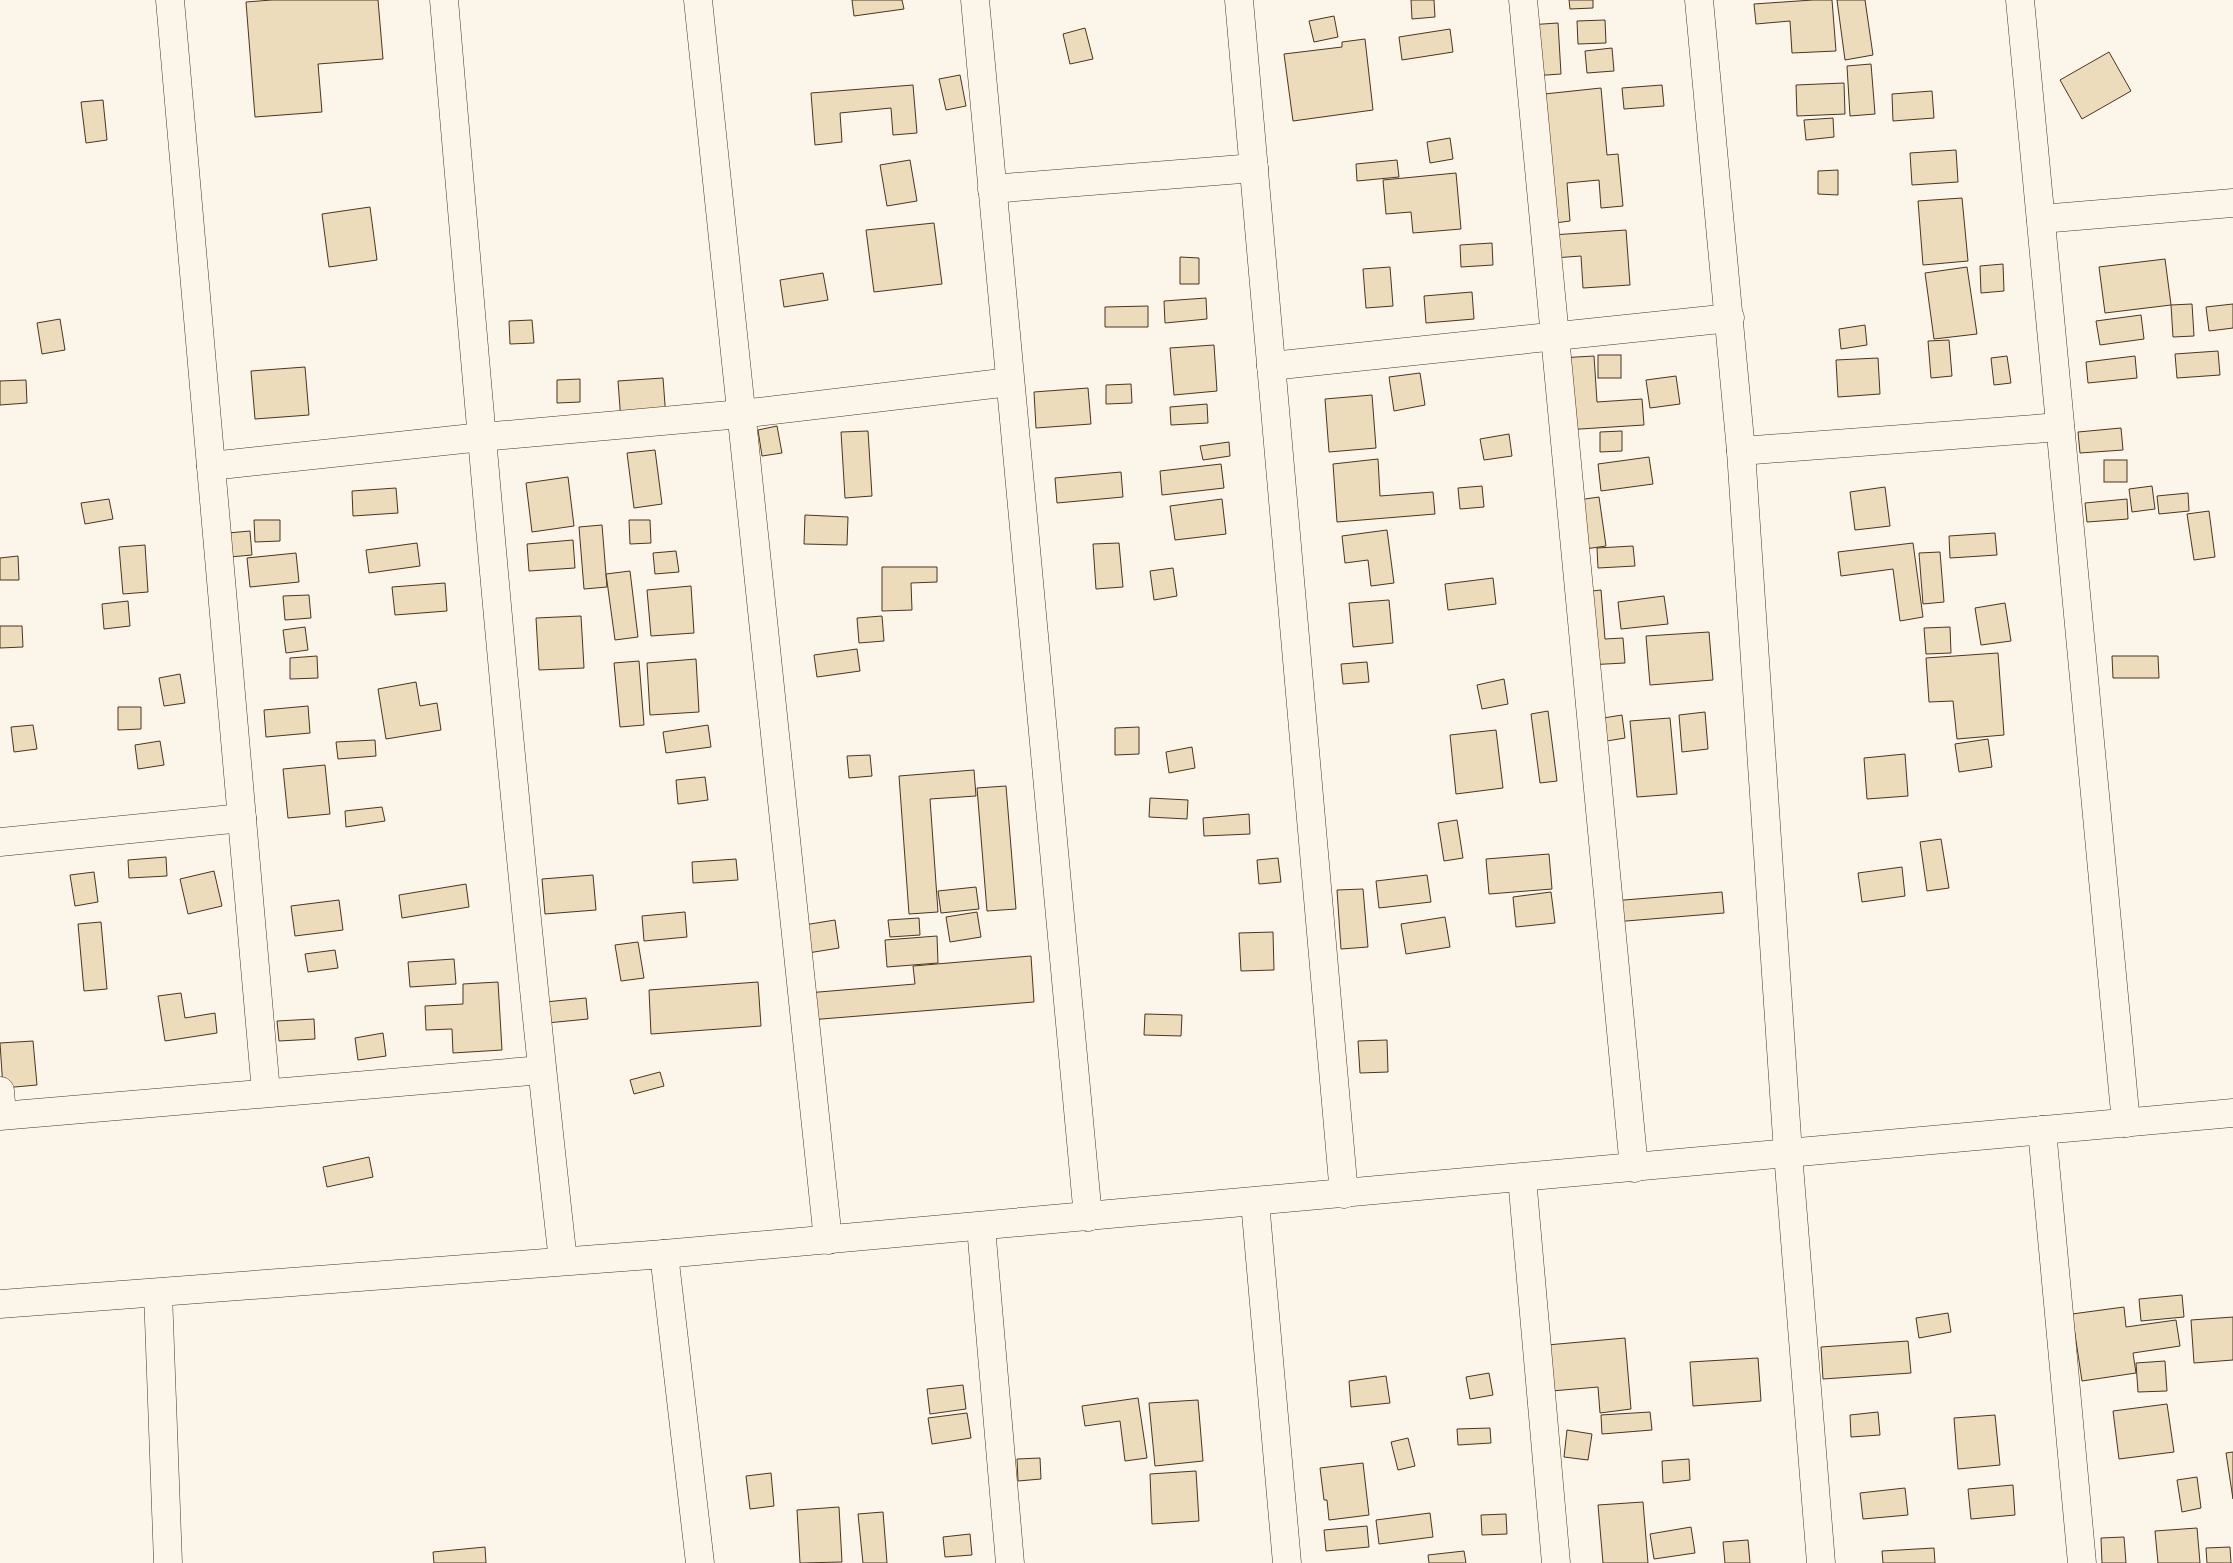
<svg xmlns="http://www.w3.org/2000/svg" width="2233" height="1563" font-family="'DM Sans',sans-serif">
	<rect width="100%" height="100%" fill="#fbf6e9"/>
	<g fill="#ecdcbc" stroke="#4a3520">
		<path d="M272,0H378L383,59L318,64L322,112L255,117L246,2Z"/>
		<path d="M852,0H902L904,9L854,16Z"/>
		<path d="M1411,0H1434L1435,17L1412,19Z"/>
		<path d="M1569,0H1593V8L1570,9Z"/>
		<path d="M1813,0H1832L1836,51L1792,53L1790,21L1756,24L1754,4Z"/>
		<path d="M1837,0H1865L1873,55L1845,60Z"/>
		<path d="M1334,16L1338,37L1314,42L1309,21Z"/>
		<path d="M1605,20L1606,43L1578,44L1577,21Z"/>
		<path d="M1558,23L1561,74L1532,76L1528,25Z"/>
		<path d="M1085,28L1093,59L1070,64L1063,34Z"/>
		<path d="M1450,29L1453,52L1402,60L1399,37Z"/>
		<path d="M1365,39L1373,110L1293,121L1284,54L1342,47V42Z"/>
		<path d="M1612,48L1614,71L1587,73L1585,51Z"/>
		<path d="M2109,52L2131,91L2082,119L2060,80Z"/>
		<path d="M1871,64L1875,114L1850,116L1847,66Z"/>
		<path d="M960,75L966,106L946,110L939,79Z"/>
		<path d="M1844,83L1845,114L1797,116L1796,85Z"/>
		<path d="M913,85L917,133L893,135L891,108L840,113L842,142L815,145L811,93Z"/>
		<path d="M1662,85L1664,106L1624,109L1622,88Z"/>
		<path d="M1601,88L1607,155L1618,154L1623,206L1601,208L1599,180L1567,183L1570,221L1547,224L1535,95Z"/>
		<path d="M1932,91L1934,118L1893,121L1892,94Z"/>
		<path d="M103,100L107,140L86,143L81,102Z"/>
		<path d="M1833,118L1834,137L1806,140L1804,120Z"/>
		<path d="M1450,138L1453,159L1430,163L1427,142Z"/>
		<path d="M1956,150L1958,182L1912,185L1910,153Z"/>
		<path d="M910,160L917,201L887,206L880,165Z"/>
		<path d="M1397,160L1399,177L1357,181L1356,164Z"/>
		<path d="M1838,170V195L1818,194V171Z"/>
		<path d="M1456,173L1461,229L1413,233L1411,212L1386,214L1383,180Z"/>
		<path d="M1962,198L1968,261L1923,265L1918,201Z"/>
		<path d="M370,207L377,260L329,267L322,214Z"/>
		<path d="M934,223L942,284L874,292L866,230Z"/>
		<path d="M1626,230L1630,285L1583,288L1581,256L1554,258L1552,235Z"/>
		<path d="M1492,243L1493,265L1461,267L1460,245Z"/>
		<path d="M1180,257L1199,258V284H1180Z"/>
		<path d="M2165,259L2171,305L2105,313L2099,267Z"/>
		<path d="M2003,264L2004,291L1981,293L1980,266Z"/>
		<path d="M1390,267L1393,306L1366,308L1363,269Z"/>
		<path d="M1967,267L1977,334L1934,339L1925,273Z"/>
		<path d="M823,273L828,300L784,307L780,280Z"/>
		<path d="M1472,292L1474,319L1426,323L1424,296Z"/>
		<path d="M1206,298L1207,319L1165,323L1164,301Z"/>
		<path d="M2192,304L2194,336L2173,337L2171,305Z"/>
		<path d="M2233,304V328L2209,331L2206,307Z"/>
		<path d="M1148,306V327H1105V307Z"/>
		<path d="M2141,315L2144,339L2100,345L2096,321Z"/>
		<path d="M60,319L65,350L42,354L37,323Z"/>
		<path d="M532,320L534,343L510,344L509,321Z"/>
		<path d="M1865,325L1867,345L1841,349L1839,329Z"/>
		<path d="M1949,340L1952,376L1931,378L1928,341Z"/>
		<path d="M1214,345L1217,391L1174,395L1170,348Z"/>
		<path d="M2218,351L2220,375L2177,378L2175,354Z"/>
		<rect x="1598" y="355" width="23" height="23"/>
		<path d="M1594,356L1597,402L1642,399L1644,425L1564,430L1559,358Z"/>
		<path d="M2007,356L2011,383L1994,385L1991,358Z"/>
		<path d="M2135,356L2137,378L2088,383L2086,362Z"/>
		<path d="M1878,358L1880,394L1838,397L1836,360Z"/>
		<path d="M305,367L309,415L255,419L251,371Z"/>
		<path d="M1420,373L1425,405L1394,411L1389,377Z"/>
		<path d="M1676,376L1680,404L1650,408L1646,380Z"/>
		<path d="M663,378L667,432L622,435L618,381Z"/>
		<path d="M580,379V402L557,403V380Z"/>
		<path d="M26,380L27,403L0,405V381Z"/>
		<path d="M1131,384L1132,403L1106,404V385Z"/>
		<path d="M1088,388L1091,424L1036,428L1034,392Z"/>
		<path d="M1372,395L1376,448L1329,452L1325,399Z"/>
		<path d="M1207,404L1208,423L1171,425L1170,407Z"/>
		<path d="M777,426L782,453L762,456L758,430Z"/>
		<path d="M2121,428L2123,450L2080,453L2078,432Z"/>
		<path d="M868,431L872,496L845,498L841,432Z"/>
		<path d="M1622,431V451L1600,452V432Z"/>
		<path d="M1509,434L1512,456L1484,460L1480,439Z"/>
		<path d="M1229,442L1230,456L1203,460L1200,446Z"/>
		<path d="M655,450L662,504L634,508L627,453Z"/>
		<path d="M1649,457L1653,484L1601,491L1598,464Z"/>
		<path d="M1378,459L1380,496L1433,492L1435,514L1337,522L1333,464Z"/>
		<rect x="2104" y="460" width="23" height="22"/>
		<path d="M1221,464L1224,488L1162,495L1160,471Z"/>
		<path d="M1121,472L1123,497L1057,503L1055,478Z"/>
		<path d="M568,477L574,526L532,532L526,483Z"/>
		<path d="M1482,486L1484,507L1460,509L1458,488Z"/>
		<path d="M2152,486L2155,509L2132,512L2129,489Z"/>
		<path d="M1885,487L1890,526L1855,530L1850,492Z"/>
		<path d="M396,488L398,513L353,516L352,491Z"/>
		<path d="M2188,493L2189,511L2159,514L2157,496Z"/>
		<path d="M1599,497L1606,546L1578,550L1571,501Z"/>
		<path d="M109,499L113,519L85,524L81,503Z"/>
		<path d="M1222,499L1226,534L1175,540L1170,506Z"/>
		<path d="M2127,499L2128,519L2087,522L2085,503Z"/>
		<path d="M2209,511L2215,557L2194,560L2187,514Z"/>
		<path d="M805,515L848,517L847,545L804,544Z"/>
		<path d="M254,520H280V541L255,542Z"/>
		<path d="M629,520H650L651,543L630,544Z"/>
		<path d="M602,525L607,587L584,589L579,527Z"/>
		<path d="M1387,530L1394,583L1371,586L1368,560L1345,563L1342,536Z"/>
		<path d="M250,531L252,555L230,557L228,533Z"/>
		<path d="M1995,533L1997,555L1950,558L1949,536Z"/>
		<path d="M573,540L575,568L529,571L527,544Z"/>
		<path d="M417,543L420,566L369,573L366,550Z"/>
		<path d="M1119,543L1123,587L1096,589L1093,544Z"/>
		<path d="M1913,543L1923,617L1900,621L1893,569L1841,576L1838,552Z"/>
		<path d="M145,545L148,592L123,594L119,547Z"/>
		<path d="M1633,546L1635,566L1598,568L1597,548Z"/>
		<path d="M676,551L679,572L655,574L653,553Z"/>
		<path d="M1940,552L1944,602L1923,604L1919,553Z"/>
		<path d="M296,553L299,582L250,587L247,558Z"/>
		<path d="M18,556L19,580H0V558Z"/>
		<path d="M882,567H937V582L911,583L912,610L882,611Z"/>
		<path d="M1173,568L1177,596L1154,600L1150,571Z"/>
		<path d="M630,571L638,637L615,640L606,574Z"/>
		<path d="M1493,578L1496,604L1448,610L1445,584Z"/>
		<path d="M445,583L447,611L395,615L392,587Z"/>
		<path d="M691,586L694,633L651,636L647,590Z"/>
		<path d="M1601,590L1605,639L1623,638L1625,663L1587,665L1583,592Z"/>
		<path d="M309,595L311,618L285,620L283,596Z"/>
		<path d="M1664,596L1668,624L1621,629L1618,602Z"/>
		<path d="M1389,600L1393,643L1353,647L1349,603Z"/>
		<path d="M128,601L130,626L104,629L102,604Z"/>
		<path d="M2005,603L2011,641L1981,645L1975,608Z"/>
		<path d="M581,616L584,668L539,670L536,618Z"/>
		<path d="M882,616L884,641L859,643L857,618Z"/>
		<path d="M0,626H22L23,647L0,648Z"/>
		<path d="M305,627L308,650L286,653L283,630Z"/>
		<path d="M1950,627L1951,653L1926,654L1924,628Z"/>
		<path d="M1709,632L1713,680L1650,685L1646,636Z"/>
		<path d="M857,649L860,671L817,677L814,655Z"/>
		<path d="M1998,653L2004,735L1957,739L1953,701L1929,702L1926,658Z"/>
		<path d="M317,656L318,678L290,679V658Z"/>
		<path d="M2112,656H2158L2159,678H2113Z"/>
		<path d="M696,659L699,712L650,715L647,663Z"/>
		<path d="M639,661L644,725L620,727L614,663Z"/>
		<path d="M1367,662L1369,682L1343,684L1341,664Z"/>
		<path d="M180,674L185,703L164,706L159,678Z"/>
		<path d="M1504,679L1508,704L1482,709L1477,685Z"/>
		<path d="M416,682L420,706L437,703L441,730L386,739L378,689Z"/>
		<path d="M308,706L310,733L266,737L264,710Z"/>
		<path d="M118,707H141V729L118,730Z"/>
		<path d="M1548,711L1557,781L1540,783L1531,714Z"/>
		<path d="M1705,712L1708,749L1682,752L1679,715Z"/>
		<path d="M1622,715L1625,738L1601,742L1597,719Z"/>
		<path d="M1670,718L1677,794L1637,797L1630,721Z"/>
		<path d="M33,725L37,749L14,752L11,727Z"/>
		<path d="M708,725L711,747L666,753L663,732Z"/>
		<path d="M1139,727V754L1115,755V728Z"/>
		<path d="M1496,730L1503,788L1456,794L1450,735Z"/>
		<path d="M1988,739L1992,767L1959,772L1955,744Z"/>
		<path d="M375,740L376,756L338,759L336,742Z"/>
		<path d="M160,741L164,765L138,769L135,745Z"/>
		<path d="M1192,747L1195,768L1169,773L1166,752Z"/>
		<path d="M1905,754L1908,796L1867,799L1864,758Z"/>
		<path d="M870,755L872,776L849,778L847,756Z"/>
		<path d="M325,765L330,814L288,818L283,769Z"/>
		<path d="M974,770L976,796L930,799L938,912L909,914L899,776Z"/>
		<path d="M705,777L708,800L678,804L676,780Z"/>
		<path d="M1006,786L1016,909L987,911L977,788Z"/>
		<path d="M1150,798L1188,800L1187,819L1149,817Z"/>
		<path d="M382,807L385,821L346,827L345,811Z"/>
		<path d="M1249,814L1250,834L1204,836L1203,818Z"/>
		<path d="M1457,820L1463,858L1444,861L1438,823Z"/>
		<path d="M1941,839L1949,888L1927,891L1920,842Z"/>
		<path d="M1549,854L1552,889L1489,894L1486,859Z"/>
		<path d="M166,857L167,876L129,878L128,860Z"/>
		<path d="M1278,858L1281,882L1259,884L1257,860Z"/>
		<path d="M736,859L738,880L693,883L692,862Z"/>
		<path d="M1902,867L1905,896L1862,902L1858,873Z"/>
		<path d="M214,871L222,906L188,914L180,879Z"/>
		<path d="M94,872L98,902L75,906L70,875Z"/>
		<path d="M593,875L596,910L545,914L542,879Z"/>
		<path d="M1427,875L1431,902L1379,908L1376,881Z"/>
		<path d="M466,884L469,907L402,918L399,895Z"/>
		<path d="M976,887L979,909L941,913L938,891Z"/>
		<path d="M1363,889L1368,947L1341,949L1337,890Z"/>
		<path d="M1551,892L1555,923L1516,927L1513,897Z"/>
		<path d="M1722,892L1724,913L1614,922L1612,901Z"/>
		<path d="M339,900L343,930L295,936L291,906Z"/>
		<path d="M685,912L687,937L644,941L642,916Z"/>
		<path d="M977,912L981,937L950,942L946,917Z"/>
		<path d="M1445,917L1450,947L1406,954L1401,924Z"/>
		<path d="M919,918L920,935L890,937L888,920Z"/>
		<path d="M835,920L839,948L808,953L804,925Z"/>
		<path d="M101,922L107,989L84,991L78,924Z"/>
		<path d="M1273,932L1274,970L1241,971L1239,933Z"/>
		<path d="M937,936L938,963L887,967L885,940Z"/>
		<path d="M638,942L644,978L621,981L615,945Z"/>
		<path d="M335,950L338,968L308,972L305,954Z"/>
		<path d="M1031,956L1034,1002L809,1020L807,993L915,984L913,966Z"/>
		<path d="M454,959L456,984L410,987L408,962Z"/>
		<path d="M498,982L502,1050L453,1053L452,1029L426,1030L425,1006L463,1004V984Z"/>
		<path d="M758,982L761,1026L651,1034L649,990Z"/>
		<path d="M181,993L185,1018L215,1013L217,1033L165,1041L158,996Z"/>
		<path d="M586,998L588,1019L547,1023L545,1002Z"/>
		<path d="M1145,1014L1182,1015L1181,1036L1144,1035Z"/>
		<path d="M314,1019L315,1039L279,1041L277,1021Z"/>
		<path d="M383,1033L386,1056L358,1060L355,1038Z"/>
		<path d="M1387,1040L1388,1072L1360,1073L1358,1041Z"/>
		<path d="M33,1041L37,1085L3,1088L0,1043Z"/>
		<path d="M660,1072L664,1086L634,1094L630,1080Z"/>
		<path d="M369,1157L373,1177L327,1187L323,1167Z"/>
		<path d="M2182,1295L2184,1317L2141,1321L2139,1299Z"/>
		<path d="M2124,1307L2126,1327L2176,1320L2180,1346L2133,1353L2136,1373L2082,1381L2072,1314Z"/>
		<path d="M1948,1313L1951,1332L1919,1338L1916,1318Z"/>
		<path d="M2233,1317V1360L2194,1363L2191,1320Z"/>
		<path d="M1625,1338L1631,1409L1600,1413L1598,1387L1540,1392L1536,1346Z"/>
		<path d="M1908,1341L1911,1373L1823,1379L1821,1347Z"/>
		<path d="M1758,1358L1761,1401L1693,1406L1690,1362Z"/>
		<path d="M2165,1361L2167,1391L2138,1392L2136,1363Z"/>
		<path d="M1489,1373L1493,1395L1470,1399L1466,1377Z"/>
		<path d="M1386,1376L1390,1403L1351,1407L1349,1381Z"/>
		<path d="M963,1385L966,1409L930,1414L927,1389Z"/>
		<path d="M1138,1398L1147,1458L1125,1461L1120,1421L1085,1426L1082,1406Z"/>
		<path d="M1198,1400L1203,1461L1155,1466L1149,1403Z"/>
		<path d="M2167,1404L2174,1452L2119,1459L2113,1411Z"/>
		<path d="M1650,1412L1652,1430L1602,1434L1601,1415Z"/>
		<path d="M1878,1412L1880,1435L1851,1437L1850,1415Z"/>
		<path d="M967,1413L971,1438L932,1444L928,1418Z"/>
		<path d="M1995,1415L2000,1465L1958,1469L1954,1418Z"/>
		<path d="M1490,1428L1491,1443L1458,1445L1457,1429Z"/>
		<path d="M1567,1430L1592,1434L1588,1460L1564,1457Z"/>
		<path d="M1408,1438L1415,1466L1398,1470L1391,1442Z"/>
		<path d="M2233,1452V1499L2226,1453Z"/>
		<path d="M1040,1458L1041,1479L1018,1481L1017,1459Z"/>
		<path d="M1689,1459L1690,1480L1663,1483L1662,1461Z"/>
		<path d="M1363,1463L1369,1515L1329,1520L1327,1500H1324L1320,1468Z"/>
		<path d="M1196,1471L1199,1521L1152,1524L1150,1474Z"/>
		<path d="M771,1473L774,1506L750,1509L746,1476Z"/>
		<path d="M2197,1477L2201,1508L2182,1512L2177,1480Z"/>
		<path d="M2013,1485L2015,1515L1971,1519L1968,1489Z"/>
		<path d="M1905,1488L1908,1515L1863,1519L1860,1493Z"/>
		<path d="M1643,1502L1648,1563H1603L1598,1505Z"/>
		<path d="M839,1507L842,1562L800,1563L797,1510Z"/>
		<path d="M883,1512L887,1563H863L858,1514Z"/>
		<path d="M1430,1513L1433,1537L1379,1544L1376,1520Z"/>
		<path d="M1506,1514L1507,1534L1482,1535L1481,1515Z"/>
		<path d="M1367,1526L1369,1547L1326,1551L1324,1530Z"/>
		<path d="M1691,1527L1695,1553L1654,1559L1650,1534Z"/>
		<path d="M2197,1528L2200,1563H2158L2155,1531Z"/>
		<path d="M970,1534L972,1555L945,1557L943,1537Z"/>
		<path d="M2124,1537L2126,1563H2102L2101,1538Z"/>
		<path d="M1748,1540L1750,1563H1725L1723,1542Z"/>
		<path d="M485,1547L486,1563H434L433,1552Z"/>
		<path d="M2230,1547L2231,1563H2207L2206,1548Z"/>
		<path d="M1934,1548L1935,1563H1883L1882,1551Z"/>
		<path d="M1464,1551L1466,1563H1429L1428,1555Z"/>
	</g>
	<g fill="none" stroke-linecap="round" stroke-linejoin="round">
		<defs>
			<g id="minor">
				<path d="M170,0L266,1092"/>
				<path d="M444,0C480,421 516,842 563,1261"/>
				<path d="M698,0L828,1240"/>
				<path d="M975,0L1088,1217"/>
				<path d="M1239,0L1344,1194"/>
				<path d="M1523,0L1634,1168"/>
				<path d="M1699,0L1741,451L1788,1153L1821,1563"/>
				<path d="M2020,0L2126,1123"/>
				<path d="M992,189L1254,168"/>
				<path d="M2041,219L2233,203"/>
				<path d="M1271,366L1730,318"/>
				<path d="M1741,451L2060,427"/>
				<path d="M211,466L482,437L741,414L1010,382"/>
				<path d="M0,842L242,818"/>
				<path d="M0,1091L2,1115"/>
				<path d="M0,1116L542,1070"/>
				<path d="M2042,1130L2082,1563"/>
				<path d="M1522,1178L1556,1563"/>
				<path d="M1255,1202L1287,1563"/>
				<path d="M981,1227L1010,1563"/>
				<path d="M664,1254L2233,1113"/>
				<path d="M158,1293L168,1563"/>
				<path d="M0,1304L664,1254L700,1563"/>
			</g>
		</defs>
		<use href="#minor" stroke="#4a3520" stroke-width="29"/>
		<use href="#minor" stroke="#fbf6e9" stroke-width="28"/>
	</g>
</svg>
